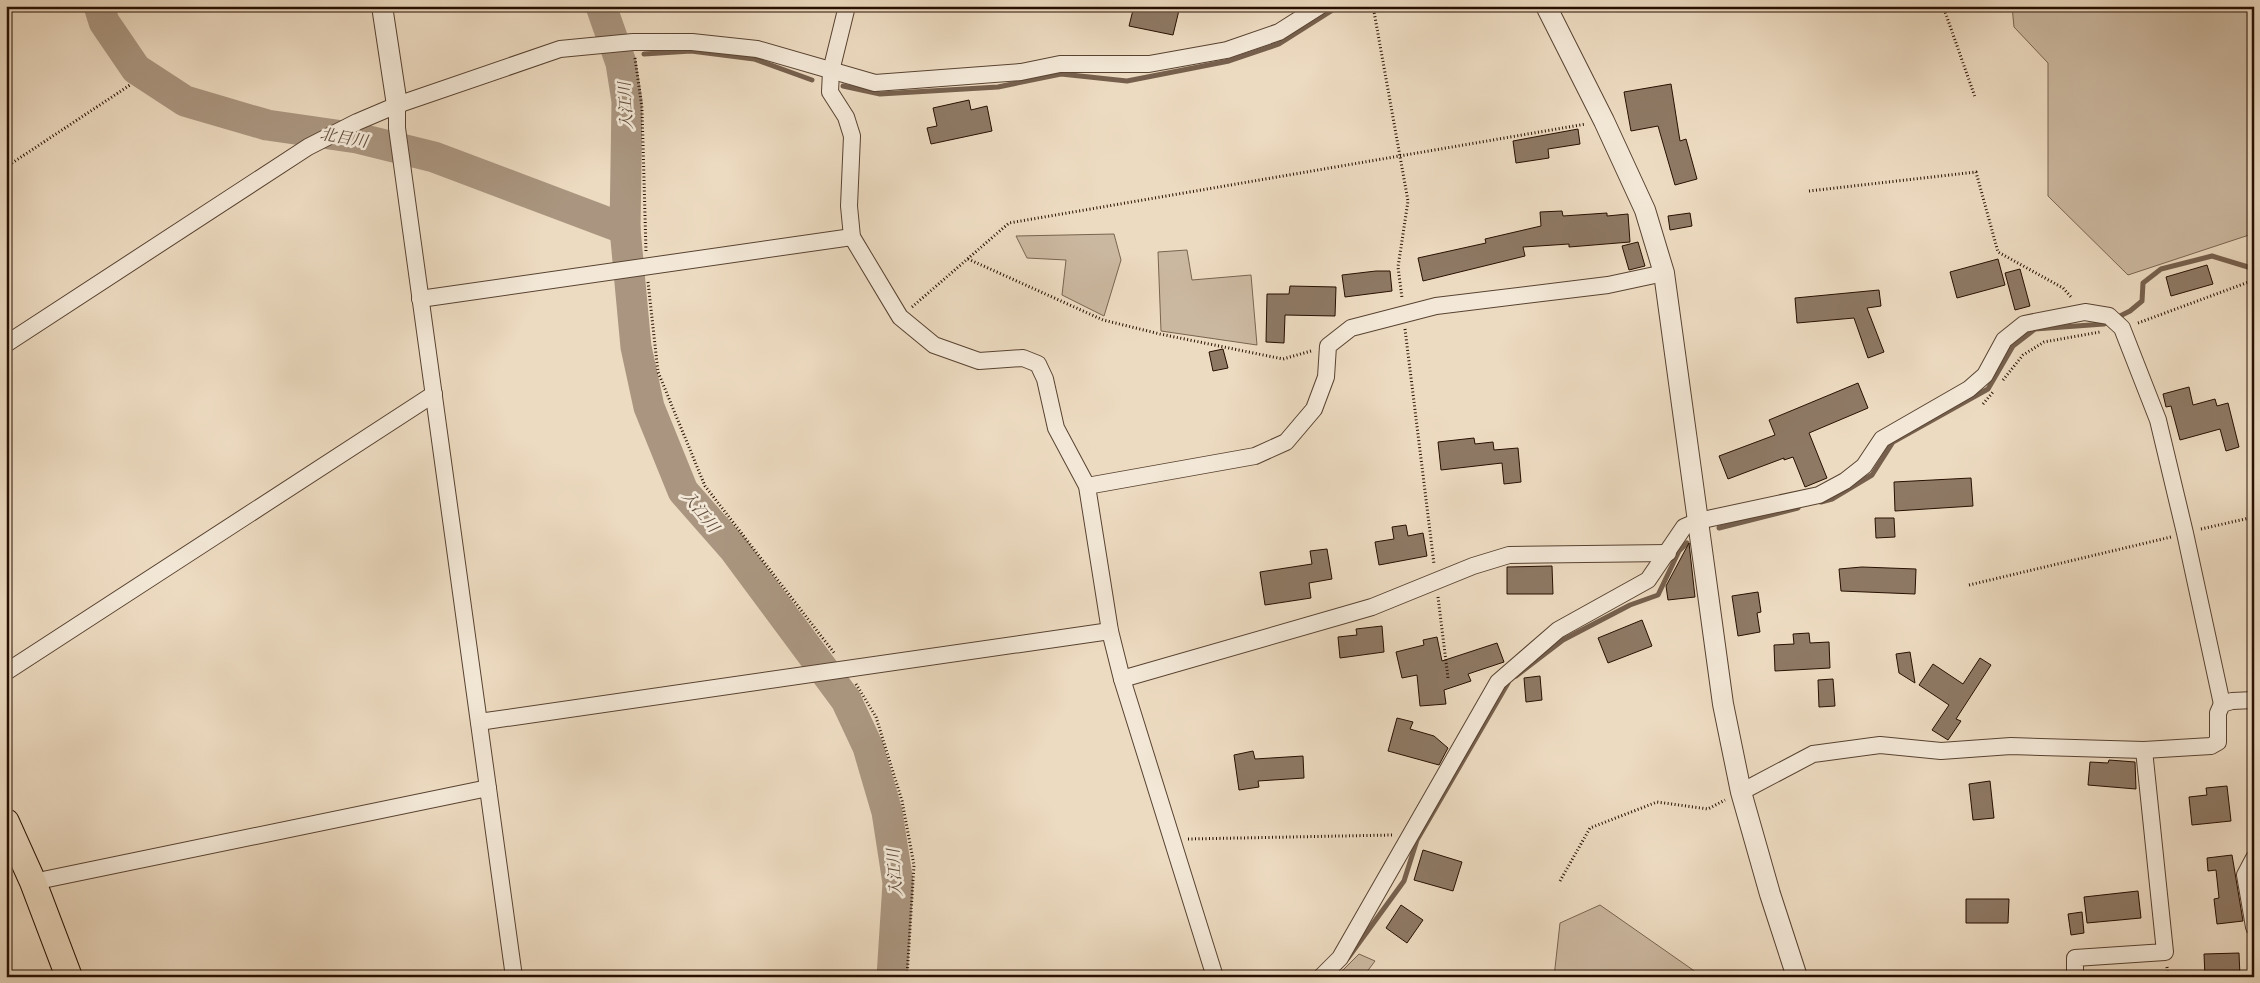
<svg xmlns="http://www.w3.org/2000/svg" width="2260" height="983" font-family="Alegreya,'Noto Serif JP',serif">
	<rect width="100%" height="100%" fill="#eddbc1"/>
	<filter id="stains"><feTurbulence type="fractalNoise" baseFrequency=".004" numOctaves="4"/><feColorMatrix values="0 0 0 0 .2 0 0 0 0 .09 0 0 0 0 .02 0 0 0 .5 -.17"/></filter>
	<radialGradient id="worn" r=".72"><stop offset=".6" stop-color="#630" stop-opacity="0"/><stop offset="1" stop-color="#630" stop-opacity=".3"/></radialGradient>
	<g fill="#cbb8a0" stroke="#796450">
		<path d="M2012,6H2254L2252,234L2128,275L2048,196V63L2014,27Z"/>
		<path d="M1114,234L1121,260L1104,316L1062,295L1066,260L1027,258L1016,236Z"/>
		<path d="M1187,250L1192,280L1251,275L1257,345L1161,331L1158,252Z"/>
		<path d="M1600,905L1703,977H1554L1560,923Z"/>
		<path d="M1359,954L1375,961L1363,977H1336Z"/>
	</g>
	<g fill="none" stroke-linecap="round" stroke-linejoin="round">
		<g stroke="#76604d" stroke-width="5">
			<path d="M644,54L691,51L754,59L812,80"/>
			<path d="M843,86L880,94L998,87L1061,74L1127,81L1229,61L1279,44L1339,6"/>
			<path d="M1821,502L1832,499L1872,475L1893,442L1988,389L2013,346L2035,329L2104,324L2130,311L2142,301L2143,283L2161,269L2212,256L2248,267L2254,265"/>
			<path d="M1719,528L1798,508"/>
			<path d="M1516,676L1563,640L1630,605L1658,595L1679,551L1687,543"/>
			<path d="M1348,958L1404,881L1417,840L1508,683"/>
		</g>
		<g stroke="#aa9680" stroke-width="31">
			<path d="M99,6L104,22L136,69L185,101L267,125L357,138L434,157L625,229"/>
			<path d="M601,6L621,63L627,101L625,229L636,347L649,407L683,491L734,549L846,700L868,747L887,812L898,883L892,977"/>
		</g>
	</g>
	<g fill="#8e7965" stroke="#270f01">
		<path d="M1134,6H1180L1173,35L1129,26Z"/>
		<path d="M1671,84L1680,141L1686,139L1697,179L1675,185L1658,126L1631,131L1624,92Z"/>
		<path d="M969,100L971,110L987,106L992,131L931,144L927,128L937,126L933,108Z"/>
		<path d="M1578,129L1580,144L1548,149L1549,158L1516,163L1513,141Z"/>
		<path d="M1562,211L1563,216L1607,213V216L1628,214L1630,242L1569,247V244L1523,247L1525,256L1423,281L1418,258L1486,243L1485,239L1541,226L1540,212Z"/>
		<path d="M1690,213L1692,226L1670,230L1668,216Z"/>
		<path d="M1638,242L1645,266L1629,270L1622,246Z"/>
		<path d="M1998,259L2005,285L1957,298L1950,272Z"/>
		<path d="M2207,265L2213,284L2171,296L2166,277Z"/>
		<path d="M2020,269L2030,306L2015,310L2005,273Z"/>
		<path d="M1376,271H1390L1392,291L1345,297L1342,275Z"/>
		<path d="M1290,286L1336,287L1335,316L1285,315L1284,343L1266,342L1267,294H1289Z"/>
		<path d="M1879,290L1881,306L1867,308L1884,352L1868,358L1854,318L1797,323L1795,298Z"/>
		<path d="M1223,349L1228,368L1213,371L1209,352Z"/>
		<path d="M1858,383L1868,408L1809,433L1827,478L1805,487L1793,457L1784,460V458L1728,479L1719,456L1775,435L1769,420Z"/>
		<path d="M2189,387L2193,405L2215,399L2217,406L2228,403L2239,447L2226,451L2220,429L2180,440L2171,406L2166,407L2163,394Z"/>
		<path d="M1474,438L1475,444L1493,442L1494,450L1518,448L1521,482L1504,484L1502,463L1441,470L1438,442Z"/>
		<path d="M1971,478L1973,506L1895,511L1894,482Z"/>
		<path d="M1875,518H1894L1895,537L1876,538Z"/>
		<path d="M1406,525L1408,536L1423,533L1427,556L1379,565L1375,542L1394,539L1392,527Z"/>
		<path d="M1689,543L1695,597L1668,600L1666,586Z"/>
		<path d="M1327,549L1332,579L1309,583L1311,598L1265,605L1260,572L1312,564L1310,551Z"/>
		<path d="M1552,566L1553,594H1507V567Z"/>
		<path d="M1862,567L1916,569L1915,594L1841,591L1839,569Z"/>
		<path d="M1758,592L1761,612L1757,613L1760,632L1738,636L1732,596Z"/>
		<path d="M1642,620L1652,646L1608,663L1598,638Z"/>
		<path d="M1382,626L1384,652L1340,658L1338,637L1357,635L1356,629Z"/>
		<path d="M1809,633L1810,643L1829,642L1830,668L1775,671L1774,645L1794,644L1793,634Z"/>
		<path d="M1437,637L1442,661L1497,643L1504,662L1468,674L1471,681L1444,690L1446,704L1420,706L1417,675L1402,678L1396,652L1424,645L1423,640Z"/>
		<path d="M1910,652L1915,683L1899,673L1896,654Z"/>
		<path d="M1980,658L1991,665L1956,719L1961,721L1948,740L1932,730L1949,705L1919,685L1933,664L1963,684Z"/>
		<path d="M1540,676L1542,700L1526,702L1524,678Z"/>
		<path d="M1833,679L1835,706L1819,707L1818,680Z"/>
		<path d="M1397,718L1413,722L1410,729L1434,736L1448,748L1439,765L1388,751Z"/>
		<path d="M1253,751L1255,759L1303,756L1304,778L1258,781L1259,787L1239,790L1234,755Z"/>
		<path d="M2109,760L2135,762L2136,789L2088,785L2090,762L2108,763Z"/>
		<path d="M1990,781L1994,818L1973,820L1969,784Z"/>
		<path d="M2227,786L2231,821L2192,825L2189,797L2207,795L2206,788Z"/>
		<path d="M1423,850L1462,862L1453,891L1414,880Z"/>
		<path d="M2232,855L2243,921L2217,924L2214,899L2219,898L2216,870L2208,871L2207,858Z"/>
		<path d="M2138,891L2141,918L2087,923L2084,897Z"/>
		<path d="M1966,899H2009L2008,923H1966Z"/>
		<path d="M1401,905L1423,920L1407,943L1386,928Z"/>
		<path d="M2082,912L2084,933L2071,935L2068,914Z"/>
		<path d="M2239,953L2240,977H2205L2204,954Z"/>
	</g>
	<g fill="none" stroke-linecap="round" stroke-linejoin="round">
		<defs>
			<g id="minor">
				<path d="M847,6L831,71L830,92L846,117L852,136L849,206L852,237L900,317L934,345L979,361L1023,358L1038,364L1045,379L1056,428L1087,486L1110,631L1122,679L1215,977"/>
				<path d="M397,105V128L514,977"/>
				<path d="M420,299L852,237"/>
				<path d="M6,344L308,147L357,122L397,105L560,49L633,42H692L757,49L875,83L1021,72L1060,64H1149L1227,50L1279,32L1320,6"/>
				<path d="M1087,486L1255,456L1286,442L1314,409L1326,377L1328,346L1351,328L1436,306L1608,285L1664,273"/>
				<path d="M6,672L434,394"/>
				<path d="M1122,679L1372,607L1473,566L1509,555L1668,553"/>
				<path d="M479,722L1110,631"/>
				<path d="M1741,792L1813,754L1880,745L1941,751L2011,746L2144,750L2211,746L2218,742V713L2222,704L2232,701L2254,700"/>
				<path d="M2254,858L2245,875L2254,927"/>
				<path d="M33,882L488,788"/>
				<path d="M1321,977L1340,958L1498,682L1558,630L1648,580L1684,527L1698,521L1819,495L1845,481L1864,466L1882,439L1969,389L1985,375L2004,340L2024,324L2085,312L2109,316L2122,328L2158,420L2185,533L2222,704"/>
				<path d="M2075,977V958L2165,952L2144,750"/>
			</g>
			<g id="tertiary">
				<path d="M382,6L397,105"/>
				<path d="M1546,6L1604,121L1645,210L1664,273L1723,704L1741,792L1770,894L1797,977"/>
			</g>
			<path id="trunk" d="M6,822L33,882L69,977"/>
		</defs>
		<use href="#minor" stroke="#584231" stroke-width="18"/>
		<use href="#tertiary" stroke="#584231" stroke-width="22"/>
		<use href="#trunk" stroke="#270f01" stroke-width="28"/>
		<g stroke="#270f01" stroke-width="3" stroke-dasharray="1 2.5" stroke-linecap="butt">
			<path d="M1373,6L1408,201L1398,267L1402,298"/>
			<path d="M1943,6L1975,97"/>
			<path d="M635,58L642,108L646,251"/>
			<path d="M6,167L130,85"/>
			<path d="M1809,191L1976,172L1998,252L2063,288L2072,298"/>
			<path d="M968,259L1103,320L1160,334L1283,359L1311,351"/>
			<path d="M648,282L658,372L705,486L835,654"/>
			<path d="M912,307L1009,223L1586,124"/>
			<path d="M2138,323L2254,280"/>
			<path d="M1405,329L1434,564"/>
			<path d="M2003,380L2023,355L2044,342L2100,332"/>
			<path d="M1983,404L1993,392"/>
			<path d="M2201,529L2254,517"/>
			<path d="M1969,585L2171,537"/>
			<path d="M1438,597L1448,678"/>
			<path d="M856,684L876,717L902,801L914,865L907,977"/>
			<path d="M1188,839L1392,835"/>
			<path d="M1560,881L1590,828L1657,802L1708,809L1725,800"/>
			<path d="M2167,967L2168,977"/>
		</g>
		<use href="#minor" stroke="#f3e8d7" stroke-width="16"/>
		<use href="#tertiary" stroke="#f3e8d7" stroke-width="20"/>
		<use href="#trunk" stroke="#eddbc1" stroke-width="26"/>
	</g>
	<g text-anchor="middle" stroke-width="5" stroke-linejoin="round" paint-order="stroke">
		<g font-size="16" font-style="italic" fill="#624c3a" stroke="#f3e8d7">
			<text transform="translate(625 106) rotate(-93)" y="6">入江川</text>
			<text transform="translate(344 137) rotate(10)" y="6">北目川</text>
			<text transform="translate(701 511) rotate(51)" y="6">入江川</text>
			<text transform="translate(894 873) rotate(-94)" y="6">入江川</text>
		</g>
	</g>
	<rect width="2260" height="983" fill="none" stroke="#eddbc1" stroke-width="25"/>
	<rect x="8" y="8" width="2245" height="968" fill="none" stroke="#270f01" stroke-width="2.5"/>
	<rect x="12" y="12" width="2235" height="958" fill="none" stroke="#270f01"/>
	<rect width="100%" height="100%" filter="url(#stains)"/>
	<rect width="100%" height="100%" fill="url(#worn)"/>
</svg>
